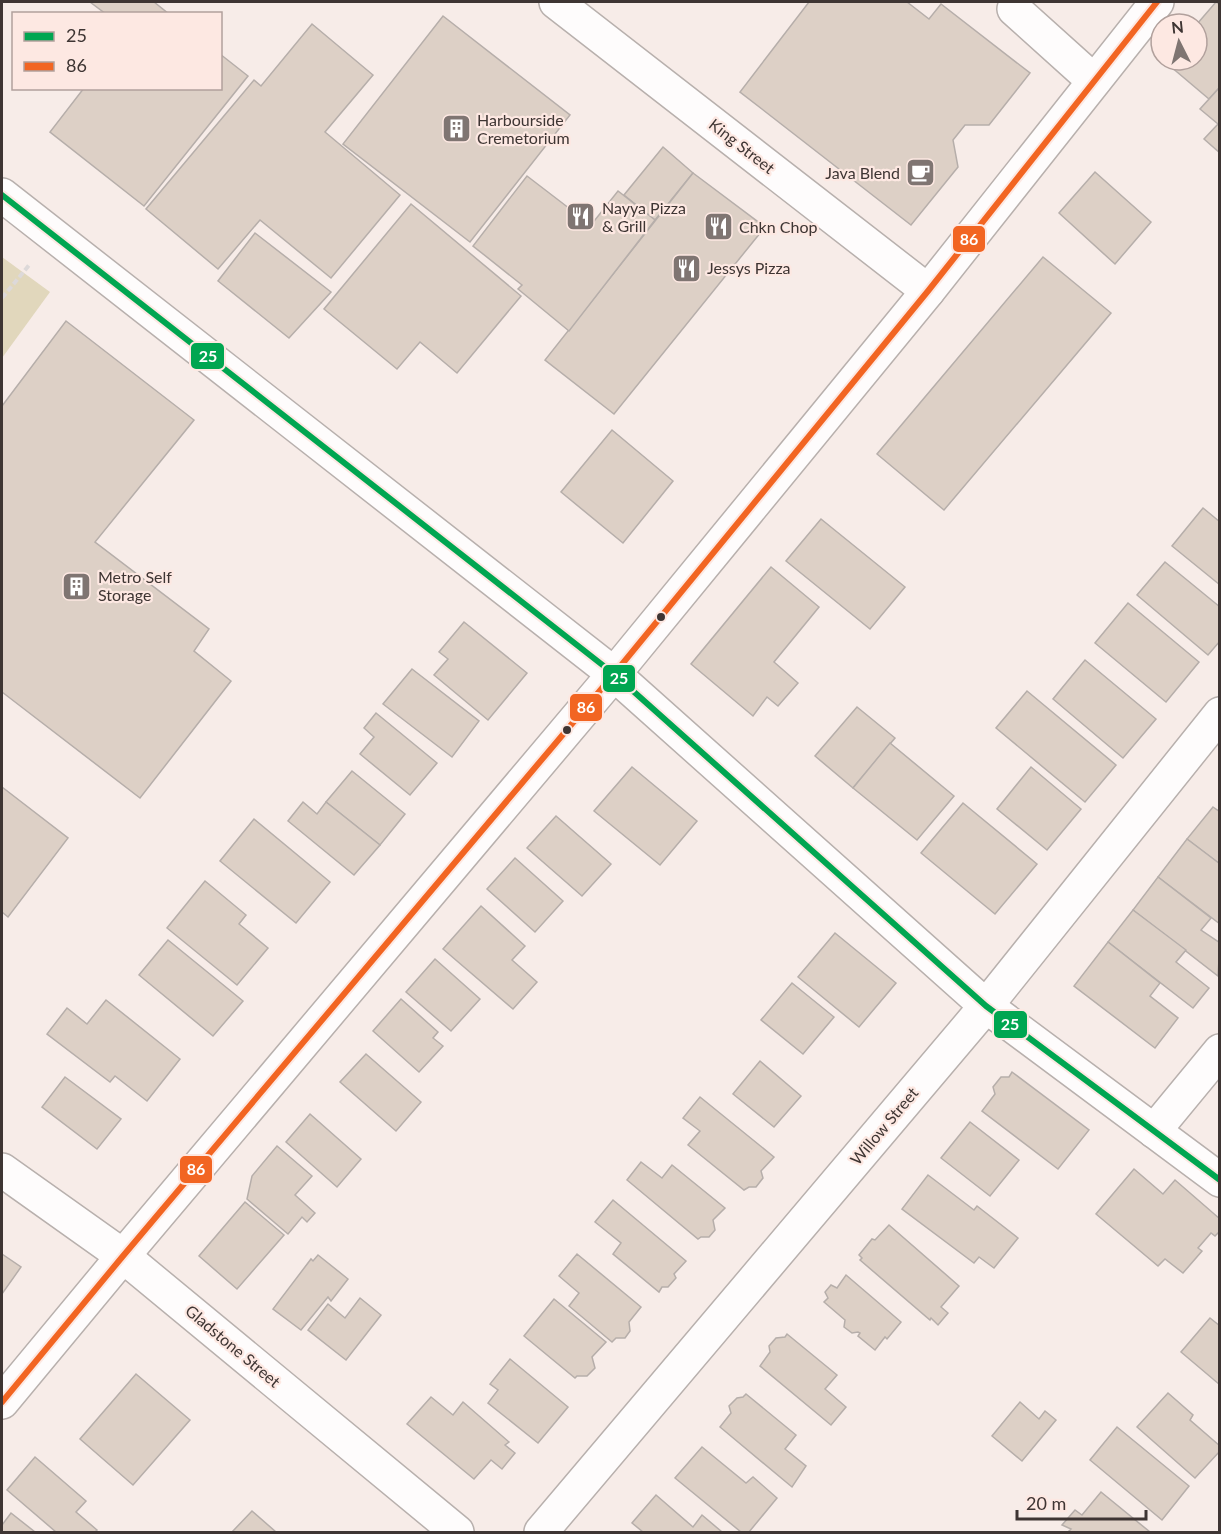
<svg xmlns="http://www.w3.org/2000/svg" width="1221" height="1534" font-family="Lato,sans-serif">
	<rect width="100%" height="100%" fill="#f7ece8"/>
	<path fill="#e1d7bc" d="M2,257L50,292L2,358Z"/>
	<g fill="#ddd0c6" stroke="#b6aeaa" stroke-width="1.5">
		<path d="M90,2H154L169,14H106Z"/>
		<path d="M809,2H907L929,19L941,4L1030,73L989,125H965L953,140L958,167L911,225L740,92Z"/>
		<path d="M1216,2L1220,5V87L1209,99L1164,61L1197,60V24Z"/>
		<path d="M443,16L570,115L470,242L343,144Z"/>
		<path d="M312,24L373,75L325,132L400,195L331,278L260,220L218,269L146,209L254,80L261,86Z"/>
		<path d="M220,54L248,76L144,206L50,132L84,88H220Z"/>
		<path d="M1220,87V153L1204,139L1218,124L1200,109Z"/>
		<path d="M663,147L693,173L655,220L624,195Z"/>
		<path d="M1095,172L1151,222L1115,264L1059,213Z"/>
		<path d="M693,173L765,227L614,414L545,360Z"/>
		<path d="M527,176L591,225L618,191L655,220L569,331L518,289L522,285L473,246Z"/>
		<path d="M411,204L521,296L457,373L420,342L397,369L324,309Z"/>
		<path d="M255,233L331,292L289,338L218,281Z"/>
		<path d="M1043,257L1111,313L944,510L877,454Z"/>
		<path d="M66,321L194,420L95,542L209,629L194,651L231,681L140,798L2,692V406Z"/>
		<path d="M612,430L673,481L623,543L561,492Z"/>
		<path d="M1203,508L1220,522V585L1172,546Z"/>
		<path d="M821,519L905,587L870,629L786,561Z"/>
		<path d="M1165,562L1220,607V641L1208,655L1137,595Z"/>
		<path d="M771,567L819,607L774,662L798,683L778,706L767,697L753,716L691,664Z"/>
		<path d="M1128,603L1199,662L1166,702L1095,643Z"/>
		<path d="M464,622L527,673L488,720L434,675L448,659L439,652Z"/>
		<path d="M1085,660L1156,719L1123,758L1053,699Z"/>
		<path d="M412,669L479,721L452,757L383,704Z"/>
		<path d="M1027,691L1116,765L1085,802L996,728Z"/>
		<path d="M857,707L895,738L853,788L815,756Z"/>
		<path d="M376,713L437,763L410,795L360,754L374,737L364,728Z"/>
		<path d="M890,743L954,796L917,840L853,788Z"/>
		<path d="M632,767L697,821L660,865L594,811Z"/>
		<path d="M1031,767L1081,809L1047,850L997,809Z"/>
		<path d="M352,771L405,814L380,845L326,802Z"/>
		<path d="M2,787L68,838L8,917L2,912Z"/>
		<path d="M303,802L317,814L326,802L380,845L354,875L288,821Z"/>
		<path d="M963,803L1037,864L995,914L921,853Z"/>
		<path d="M1213,807L1220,812V864L1187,839Z"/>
		<path d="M556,816L611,864L582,896L527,848Z"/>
		<path d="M254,819L330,882L296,923L220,861Z"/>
		<path d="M1187,839L1220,864V924L1158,877Z"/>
		<path d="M515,858L563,901L535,932L487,889Z"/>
		<path d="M1158,877L1211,918L1201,930L1220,943L1218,976L1133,910Z"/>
		<path d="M205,881L246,915L239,924L268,948L237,985L167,928Z"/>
		<path d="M481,906L525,946L512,960L537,982L513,1009L443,949Z"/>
		<path d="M1133,910L1186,950L1176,962L1209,988L1193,1008L1108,942Z"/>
		<path d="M835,933L896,983L859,1027L798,977Z"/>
		<path d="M168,940L243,1001L213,1036L139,975Z"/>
		<path d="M1108,942L1160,983L1150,996L1178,1018L1155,1048L1074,986Z"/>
		<path d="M435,959L480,999L451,1031L406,992Z"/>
		<path d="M792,983L834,1017L803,1054L761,1020Z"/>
		<path d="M401,999L438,1032L433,1038L443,1046L419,1072L373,1031Z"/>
		<path d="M106,1000L180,1059L147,1101L115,1076L110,1082L47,1034L67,1008L87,1024Z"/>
		<path d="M366,1054L421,1102L396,1131L340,1082Z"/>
		<path d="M760,1061L801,1096L774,1127L733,1094Z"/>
		<path d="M1012,1072L1089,1130L1058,1169L982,1111L995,1094L993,1087L1001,1077H1009Z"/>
		<path d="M65,1077L121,1119L97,1149L42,1107Z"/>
		<path d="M700,1097L774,1157L761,1171L763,1178L756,1187H749L744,1190L688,1145L700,1131L683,1118Z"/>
		<path d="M310,1114L361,1159L337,1187L286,1142Z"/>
		<path d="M970,1122L1019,1160L990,1196L941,1158Z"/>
		<path d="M277,1146L312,1176L295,1195L315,1213L307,1222L302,1217L288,1234L247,1199L252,1176Z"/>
		<path d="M641,1162L662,1178L672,1165L725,1208L713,1220L715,1230L709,1237H701L698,1239L627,1180Z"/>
		<path d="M1134,1169L1163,1194L1175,1180L1220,1219V1231L1215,1236L1211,1233L1198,1248L1202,1251L1183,1273L1165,1259L1158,1266L1096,1214Z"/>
		<path d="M928,1175L974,1210L977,1206L1018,1238L994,1268L979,1257L974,1263L902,1209Z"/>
		<path d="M613,1200L686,1261L674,1274L676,1278L668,1287H662L659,1292L613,1254L621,1243L595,1222Z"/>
		<path d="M245,1202L284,1235L237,1289L199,1256Z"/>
		<path d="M889,1225L959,1286L941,1307L948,1313L938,1325L931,1318L930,1320L860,1260L862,1258L859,1255L872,1239L875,1240Z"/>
		<path d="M2,1254L21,1267L2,1294Z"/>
		<path d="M577,1254L641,1307L629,1322L630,1331L625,1338H616L612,1342L569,1306L579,1293L559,1276Z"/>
		<path d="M318,1255L348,1279L331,1301L328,1297L301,1330L273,1309L311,1259L313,1261Z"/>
		<path d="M846,1275L901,1322L887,1339L885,1337L875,1350L858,1336L860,1333L858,1332L852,1333L844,1327L845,1320L824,1302L828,1298L825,1292L831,1285L837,1288Z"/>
		<path d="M360,1298L381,1315L346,1360L308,1330L328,1304L345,1318Z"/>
		<path d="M554,1299L606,1342L592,1357L595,1368L587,1376H577L575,1378L524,1336Z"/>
		<path d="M1210,1318L1220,1326V1385L1181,1352Z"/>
		<path d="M787,1334L837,1375L825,1389L846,1407L831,1425L760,1366L770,1352L769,1346L776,1338L785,1337Z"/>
		<path d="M510,1359L568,1407L538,1443L488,1403L498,1390L490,1384Z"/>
		<path d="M136,1374L190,1420L133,1485L80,1439Z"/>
		<path d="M1168,1393L1193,1415L1190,1420L1220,1446V1451L1195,1478L1137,1427Z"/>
		<path d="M746,1394L796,1435L785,1449L806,1466L792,1487L720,1427L731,1413L729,1406L737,1398L743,1397Z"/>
		<path d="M431,1397L453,1415L463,1402L509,1442L505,1445L515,1453L502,1469L491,1460L474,1479L407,1424Z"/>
		<path d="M1020,1402L1039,1419L1045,1411L1056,1420L1022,1461L992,1436Z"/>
		<path d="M1117,1427L1189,1486L1162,1520L1090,1460Z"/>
		<path d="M702,1447L746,1483L753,1477L777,1498L749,1532H741L675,1478Z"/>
		<path d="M35,1457L86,1501L76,1512L97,1530L95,1532H56L7,1490Z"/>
		<path d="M1101,1492L1150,1532H1068L1071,1529L1062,1525L1075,1510L1082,1515Z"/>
		<path d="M656,1495L693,1527L702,1515L722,1532H643L632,1523Z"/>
		<path d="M252,1511L276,1532H232Z"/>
		<path d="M11,1513L35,1532H2V1525Z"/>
	</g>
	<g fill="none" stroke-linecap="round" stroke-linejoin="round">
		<defs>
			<g id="minor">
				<path d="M556,2L928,291"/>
				<path d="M1014,9L1094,81"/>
				<path d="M2,195L614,674L986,1006L1220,1180"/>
				<path d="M1154,1131L1220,1051"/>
				<path d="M2,1170L123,1256L457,1532"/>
				<path d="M541,1532L986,1006L1220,714"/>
			</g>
			<path id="major" d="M2,1402L123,1256L614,674L928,291L1157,2"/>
		</defs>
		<use href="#minor" stroke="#b8b0ad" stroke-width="36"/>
		<use href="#major" stroke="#b8b0ad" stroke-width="36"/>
		<path stroke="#ddd9d9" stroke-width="4" stroke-dasharray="6 3" stroke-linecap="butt" d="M2,298L30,264"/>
		<use href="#minor" stroke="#fefcfc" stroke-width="33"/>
		<use href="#major" stroke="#fefcfc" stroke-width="33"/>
		<defs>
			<path id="bus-1" d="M2,195L614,674L986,1006L1220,1180"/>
			<path id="bus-2" d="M2,1402L123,1256L614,674L928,291L1157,2"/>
		</defs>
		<use href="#bus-1" stroke="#fde8e2" stroke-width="10"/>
		<use href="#bus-2" stroke="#fde8e2" stroke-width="10"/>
		<use href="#bus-1" stroke="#00a651" stroke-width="6"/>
		<use href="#bus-2" stroke="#f26522" stroke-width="6"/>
	</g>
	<defs>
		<symbol id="building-square" viewBox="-11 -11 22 22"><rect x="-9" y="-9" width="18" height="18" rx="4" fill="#7f7572" stroke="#fde8e2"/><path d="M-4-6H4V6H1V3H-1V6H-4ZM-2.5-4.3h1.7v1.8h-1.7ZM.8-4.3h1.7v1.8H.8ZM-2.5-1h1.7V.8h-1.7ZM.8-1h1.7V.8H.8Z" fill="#fff"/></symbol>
		<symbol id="cafe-square" viewBox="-11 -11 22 22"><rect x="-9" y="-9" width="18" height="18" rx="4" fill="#7f7572" stroke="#fde8e2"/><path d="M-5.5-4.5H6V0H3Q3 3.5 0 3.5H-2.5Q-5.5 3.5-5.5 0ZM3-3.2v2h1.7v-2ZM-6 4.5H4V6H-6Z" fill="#fff"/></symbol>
		<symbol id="restaurant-square" viewBox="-11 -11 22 22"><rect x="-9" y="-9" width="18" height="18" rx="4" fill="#7f7572" stroke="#fde8e2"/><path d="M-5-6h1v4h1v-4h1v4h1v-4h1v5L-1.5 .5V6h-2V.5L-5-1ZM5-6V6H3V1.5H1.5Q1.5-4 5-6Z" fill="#fff"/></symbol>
	</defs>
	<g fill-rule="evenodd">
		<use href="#building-square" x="440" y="112" width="33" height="33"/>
		<use href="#cafe-square" x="904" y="156" width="33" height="33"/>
		<use href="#restaurant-square" x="564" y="200" width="33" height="33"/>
		<use href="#restaurant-square" x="702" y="210" width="33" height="33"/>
		<use href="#restaurant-square" x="670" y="252" width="33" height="33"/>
		<use href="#building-square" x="60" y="570" width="33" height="33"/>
	</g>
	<g fill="#3e3533" stroke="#fde8e2" stroke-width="2">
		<circle cx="661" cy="617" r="5"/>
		<circle cx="567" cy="730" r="5"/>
	</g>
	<g text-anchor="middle" stroke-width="4.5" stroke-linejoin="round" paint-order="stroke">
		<g font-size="16" fill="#3e3533" stroke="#fde8e2" text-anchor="start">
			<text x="477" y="126">Harbourside<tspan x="477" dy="18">Cremetorium</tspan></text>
			<text x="900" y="179" text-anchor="end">Java Blend</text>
			<text x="602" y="214">Nayya Pizza<tspan x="602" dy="18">&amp; Grill</tspan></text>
			<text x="739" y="233">Chkn Chop</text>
			<text x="707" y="274">Jessys Pizza</text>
			<text x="98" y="583">Metro Self<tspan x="98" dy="18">Storage</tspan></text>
		</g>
		<g font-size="16" fill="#3e3533" stroke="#fde8e2">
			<text transform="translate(742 146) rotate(38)" y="6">King Street</text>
			<text transform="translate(884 1126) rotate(-50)" y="6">Willow Street</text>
			<text transform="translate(233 1346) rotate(40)" y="6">Gladstone Street</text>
		</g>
	</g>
	<g stroke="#fde8e2" stroke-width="2">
		<rect x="952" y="225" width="34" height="28" rx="6" fill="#f26522"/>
		<rect x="190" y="342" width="35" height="28" rx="6" fill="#00a651"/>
		<rect x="602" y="664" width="34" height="29" rx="6" fill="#00a651"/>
		<rect x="569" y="693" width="34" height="29" rx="6" fill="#f26522"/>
		<rect x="993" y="1010" width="35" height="29" rx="6" fill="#00a651"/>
		<rect x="179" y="1155" width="34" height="29" rx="6" fill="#f26522"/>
	</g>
	<g font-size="16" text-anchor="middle" font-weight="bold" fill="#fff">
		<text x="969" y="245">86</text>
		<text x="208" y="362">25</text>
		<text x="619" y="684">25</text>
		<text x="586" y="713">86</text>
		<text x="1010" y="1030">25</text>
		<text x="196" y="1175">86</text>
	</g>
	<rect width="1221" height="1534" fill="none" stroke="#3e3533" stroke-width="6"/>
	<rect x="12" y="12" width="210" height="78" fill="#fde8e2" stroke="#b1a09c" stroke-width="1.5"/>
	<rect x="24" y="32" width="30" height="9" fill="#00a651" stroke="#b1a09c" stroke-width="1.5"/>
	<text x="66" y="42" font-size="18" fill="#3e3533">25</text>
	<rect x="24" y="62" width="30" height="9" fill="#f26522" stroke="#b1a09c" stroke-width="1.5"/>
	<text x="66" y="72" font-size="18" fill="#3e3533">86</text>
	<g transform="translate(1179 42) rotate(354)"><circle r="28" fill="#fde8e2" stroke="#b1a09c" stroke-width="1.5"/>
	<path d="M0-4.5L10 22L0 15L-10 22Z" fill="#7f7572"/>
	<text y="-9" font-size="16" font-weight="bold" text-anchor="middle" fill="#3e3533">N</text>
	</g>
	<path d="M1017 1510v9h129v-9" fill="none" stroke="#3e3533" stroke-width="3"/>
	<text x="1026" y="1510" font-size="18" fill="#3e3533" stroke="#fde8e2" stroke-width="4.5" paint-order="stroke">20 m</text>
</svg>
